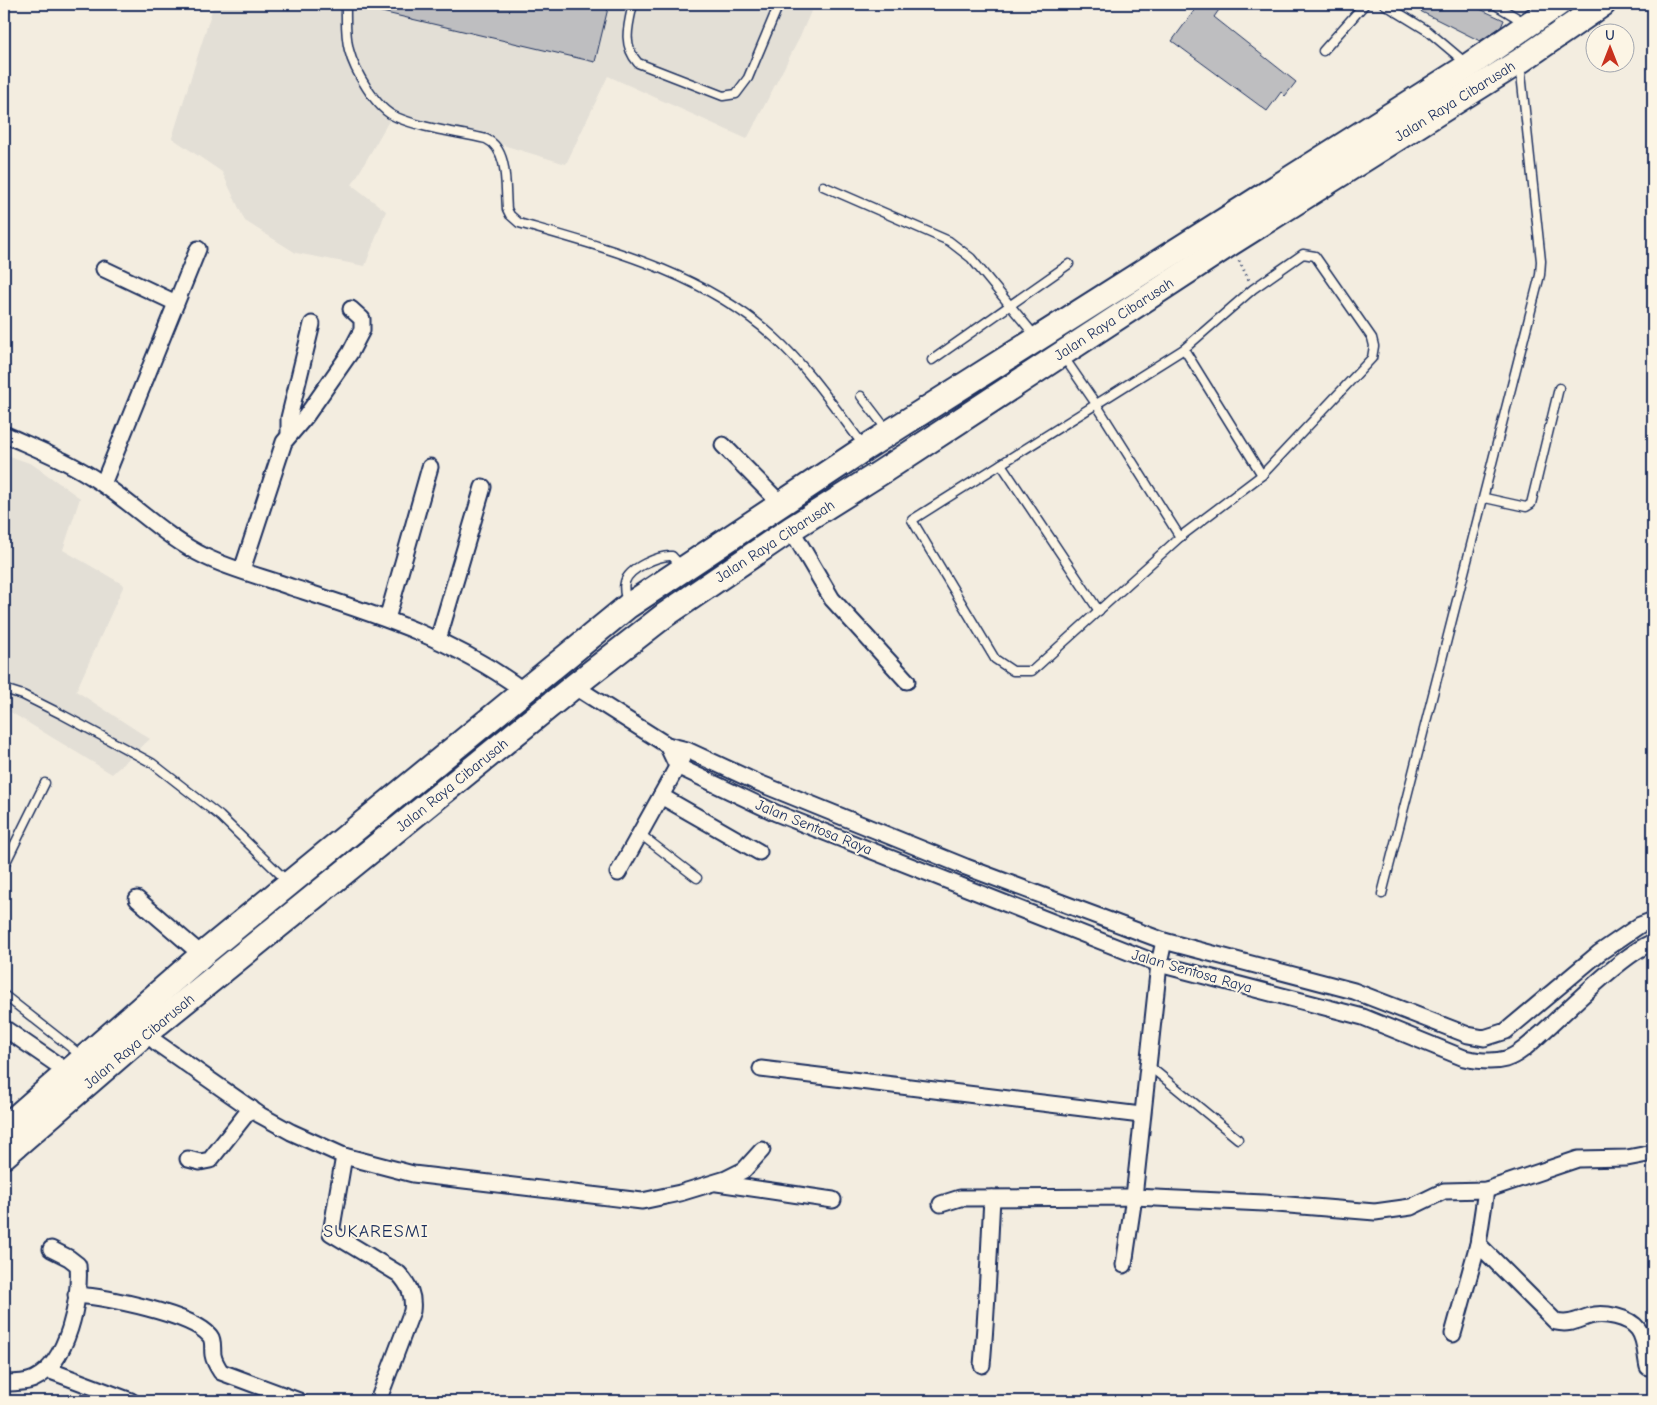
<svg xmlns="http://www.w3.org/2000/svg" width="1657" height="1405" font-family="'Comic Neue',sans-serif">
	<rect width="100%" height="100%" fill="#f3ede0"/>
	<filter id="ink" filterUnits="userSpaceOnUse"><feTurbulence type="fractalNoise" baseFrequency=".02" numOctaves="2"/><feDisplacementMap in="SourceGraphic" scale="10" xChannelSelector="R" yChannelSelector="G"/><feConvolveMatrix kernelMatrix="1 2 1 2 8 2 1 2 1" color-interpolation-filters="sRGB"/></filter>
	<g filter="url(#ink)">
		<g fill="#e3dfd6">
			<path d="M214,4H814L800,37L747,139L608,76L566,164L394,112L352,185L386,211L365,266L296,253L245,221L222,172L172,138Z"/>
			<path d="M4,454L32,464L80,498L63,550L124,585L76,691L150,739L112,774L4,708Z"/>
		</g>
		<g fill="#bebec0" stroke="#1b2f5e">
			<path d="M370,4H609L595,62L369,9Z"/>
			<path d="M1199,4H1223L1214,17L1296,82L1285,96L1281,92L1267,111L1172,41Z"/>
			<path d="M1406,4H1469L1504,20L1501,27L1480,41Z"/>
		</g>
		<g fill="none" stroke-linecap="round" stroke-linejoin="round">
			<defs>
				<g id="lane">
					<path d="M346,4C346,19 345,35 349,50C354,70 376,109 396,117C424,129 457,132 486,139C509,149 505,187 507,209L510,215L519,223C609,249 704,273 775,338C809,369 836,410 864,446"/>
					<path d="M633,4C628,26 622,45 638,63L723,96L736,94L748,78L779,4"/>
					<path d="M1384,4L1428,31L1467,64"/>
					<path d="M1494,4L1524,22"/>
					<path d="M1323,51L1365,4"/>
					<path d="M823,186L949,241L971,258L1036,337"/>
					<path d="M1303,254L1315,256L1372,338L1374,346L1372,358L1262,475L1180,537L1032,671H1013L995,659L912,520L1184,349L1253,289Z"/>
					<path d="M1184,349L1262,475"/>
					<path d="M1063,356L1096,404L1180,537"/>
					<path d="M932,360L1069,264"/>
					<path d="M861,396L887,430"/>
					<path d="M1001,464L1099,611"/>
					<path d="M1485,498L1526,507L1531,504L1559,388"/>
					<path d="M627,602C625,595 623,588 625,582C629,568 659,555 672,556L683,568"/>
					<path d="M4,689L23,695L61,714L152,763L220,816L287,881"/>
					<path d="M640,834L697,878"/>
					<path d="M4,866L45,783"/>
					<path d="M1382,894L1540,275L1541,261L1520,64"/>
					<path d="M4,995L83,1057"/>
					<path d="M1148,1065L1238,1139"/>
				</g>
				<g id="street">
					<path d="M104,269L176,303"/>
					<path d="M289,433V418L312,324"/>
					<path d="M4,434C37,449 71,462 101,483C137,507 166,538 206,557C233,570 263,577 291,587C374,614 453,638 524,691"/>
					<path d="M723,445L781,504"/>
					<path d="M103,484L198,249"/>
					<path d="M791,529L832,599L907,681"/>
					<path d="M242,570L284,442L306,416L350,353L362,330V319L351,309"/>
					<path d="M387,619L430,467"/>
					<path d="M438,640L483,487"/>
					<path d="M574,686L667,745L687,750L754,781L966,867L1164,941L1354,991L1468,1035L1484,1038L1506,1031L1599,953L1640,925L1653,920"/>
					<path d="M667,745L677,766L776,813L1159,964L1363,1017L1464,1058C1478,1061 1492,1063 1506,1059C1520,1054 1532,1042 1543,1032C1570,1008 1623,954 1653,942"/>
					<path d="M661,796L759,852"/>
					<path d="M618,873L682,758"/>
					<path d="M137,899L202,955"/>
					<path d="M4,1028L68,1072"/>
					<path d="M146,1033L157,1043L260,1115L291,1132L344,1156L413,1174L642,1201L680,1193L726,1179L744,1170L762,1150"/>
					<path d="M761,1069L1141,1115"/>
					<path d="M344,1156L331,1233L399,1274C409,1285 414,1295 412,1311L378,1401"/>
					<path d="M188,1159L200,1162L210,1160L251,1108"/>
					<path d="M717,1183L833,1200"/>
					<path d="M941,1204L960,1198L1134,1197L1264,1203L1375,1212L1411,1207L1444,1191L1486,1190L1578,1159L1627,1158L1653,1153"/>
					<path d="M1478,1244L1556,1322C1570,1325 1577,1320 1590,1316C1604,1312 1629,1317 1638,1329C1646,1339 1645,1355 1648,1367"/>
					<path d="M1124,1265L1134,1197L1159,964L1164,941"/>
					<path d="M76,1295C105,1297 193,1314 210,1336C214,1341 212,1348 213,1355C214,1361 217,1366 221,1372L299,1401"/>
					<path d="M1453,1334L1478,1244L1486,1190"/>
					<path d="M982,1365C987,1309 989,1254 992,1198"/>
					<path d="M48,1370L131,1401"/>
					<path d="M4,1383C13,1383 26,1383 34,1379C68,1363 81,1298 78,1265L69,1258L51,1249"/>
				</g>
				<g id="primary">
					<path d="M4,1128L202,955L628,606L865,448L1468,66L1558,4"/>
					<path d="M4,1156L146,1033L574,686L665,615L791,529L880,473L1231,243L1520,61L1603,4"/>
				</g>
			</defs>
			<use href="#lane" stroke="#1b2f5e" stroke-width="11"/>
			<use href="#street" stroke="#1b2f5e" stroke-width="19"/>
			<use href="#primary" stroke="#1b2f5e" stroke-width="28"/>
			<path stroke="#1b2f5e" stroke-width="3" stroke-dasharray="1 4" stroke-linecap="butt" d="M1239,261L1249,280"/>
			<use href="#lane" stroke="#fcf5e5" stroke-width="8"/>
			<use href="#street" stroke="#fcf5e5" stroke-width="15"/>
			<use href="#primary" stroke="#fcf5e5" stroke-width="24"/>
		</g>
	</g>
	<g text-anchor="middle" stroke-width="4" stroke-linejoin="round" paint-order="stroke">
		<g font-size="15" fill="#1b2f5e" stroke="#fcf5e5">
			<text transform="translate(1455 101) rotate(-32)" y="5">Jalan Raya Cibarusah</text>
			<text transform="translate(1114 319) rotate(-33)" y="5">Jalan Raya Cibarusah</text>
			<text transform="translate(775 541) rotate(-33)" y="5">Jalan Raya Cibarusah</text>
			<text transform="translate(452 785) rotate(-39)" y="5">Jalan Raya Cibarusah</text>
			<text transform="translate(814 827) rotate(22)" y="5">Jalan Sentosa Raya</text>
			<text transform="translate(1192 971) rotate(16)" y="5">Jalan Sentosa Raya</text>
			<text transform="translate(139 1041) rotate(-40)" y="5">Jalan Raya Cibarusah</text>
		</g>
		<g font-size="18" letter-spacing="1" fill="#1b2f5e" stroke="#fcf5e5">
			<text x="376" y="1237">SUKARESMI</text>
		</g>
	</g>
	<rect width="1657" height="1405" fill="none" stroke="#fcf5e5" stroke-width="20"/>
	<rect x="10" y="10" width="1637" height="1385" fill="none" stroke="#1b2f5e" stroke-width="2" filter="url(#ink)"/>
	<g transform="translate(1610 48)"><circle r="24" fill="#fcf5e5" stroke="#a2a6af"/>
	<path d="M0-4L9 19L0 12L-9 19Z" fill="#c8321e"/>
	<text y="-8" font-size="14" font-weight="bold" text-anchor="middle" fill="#1b2f5e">U</text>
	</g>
</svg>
